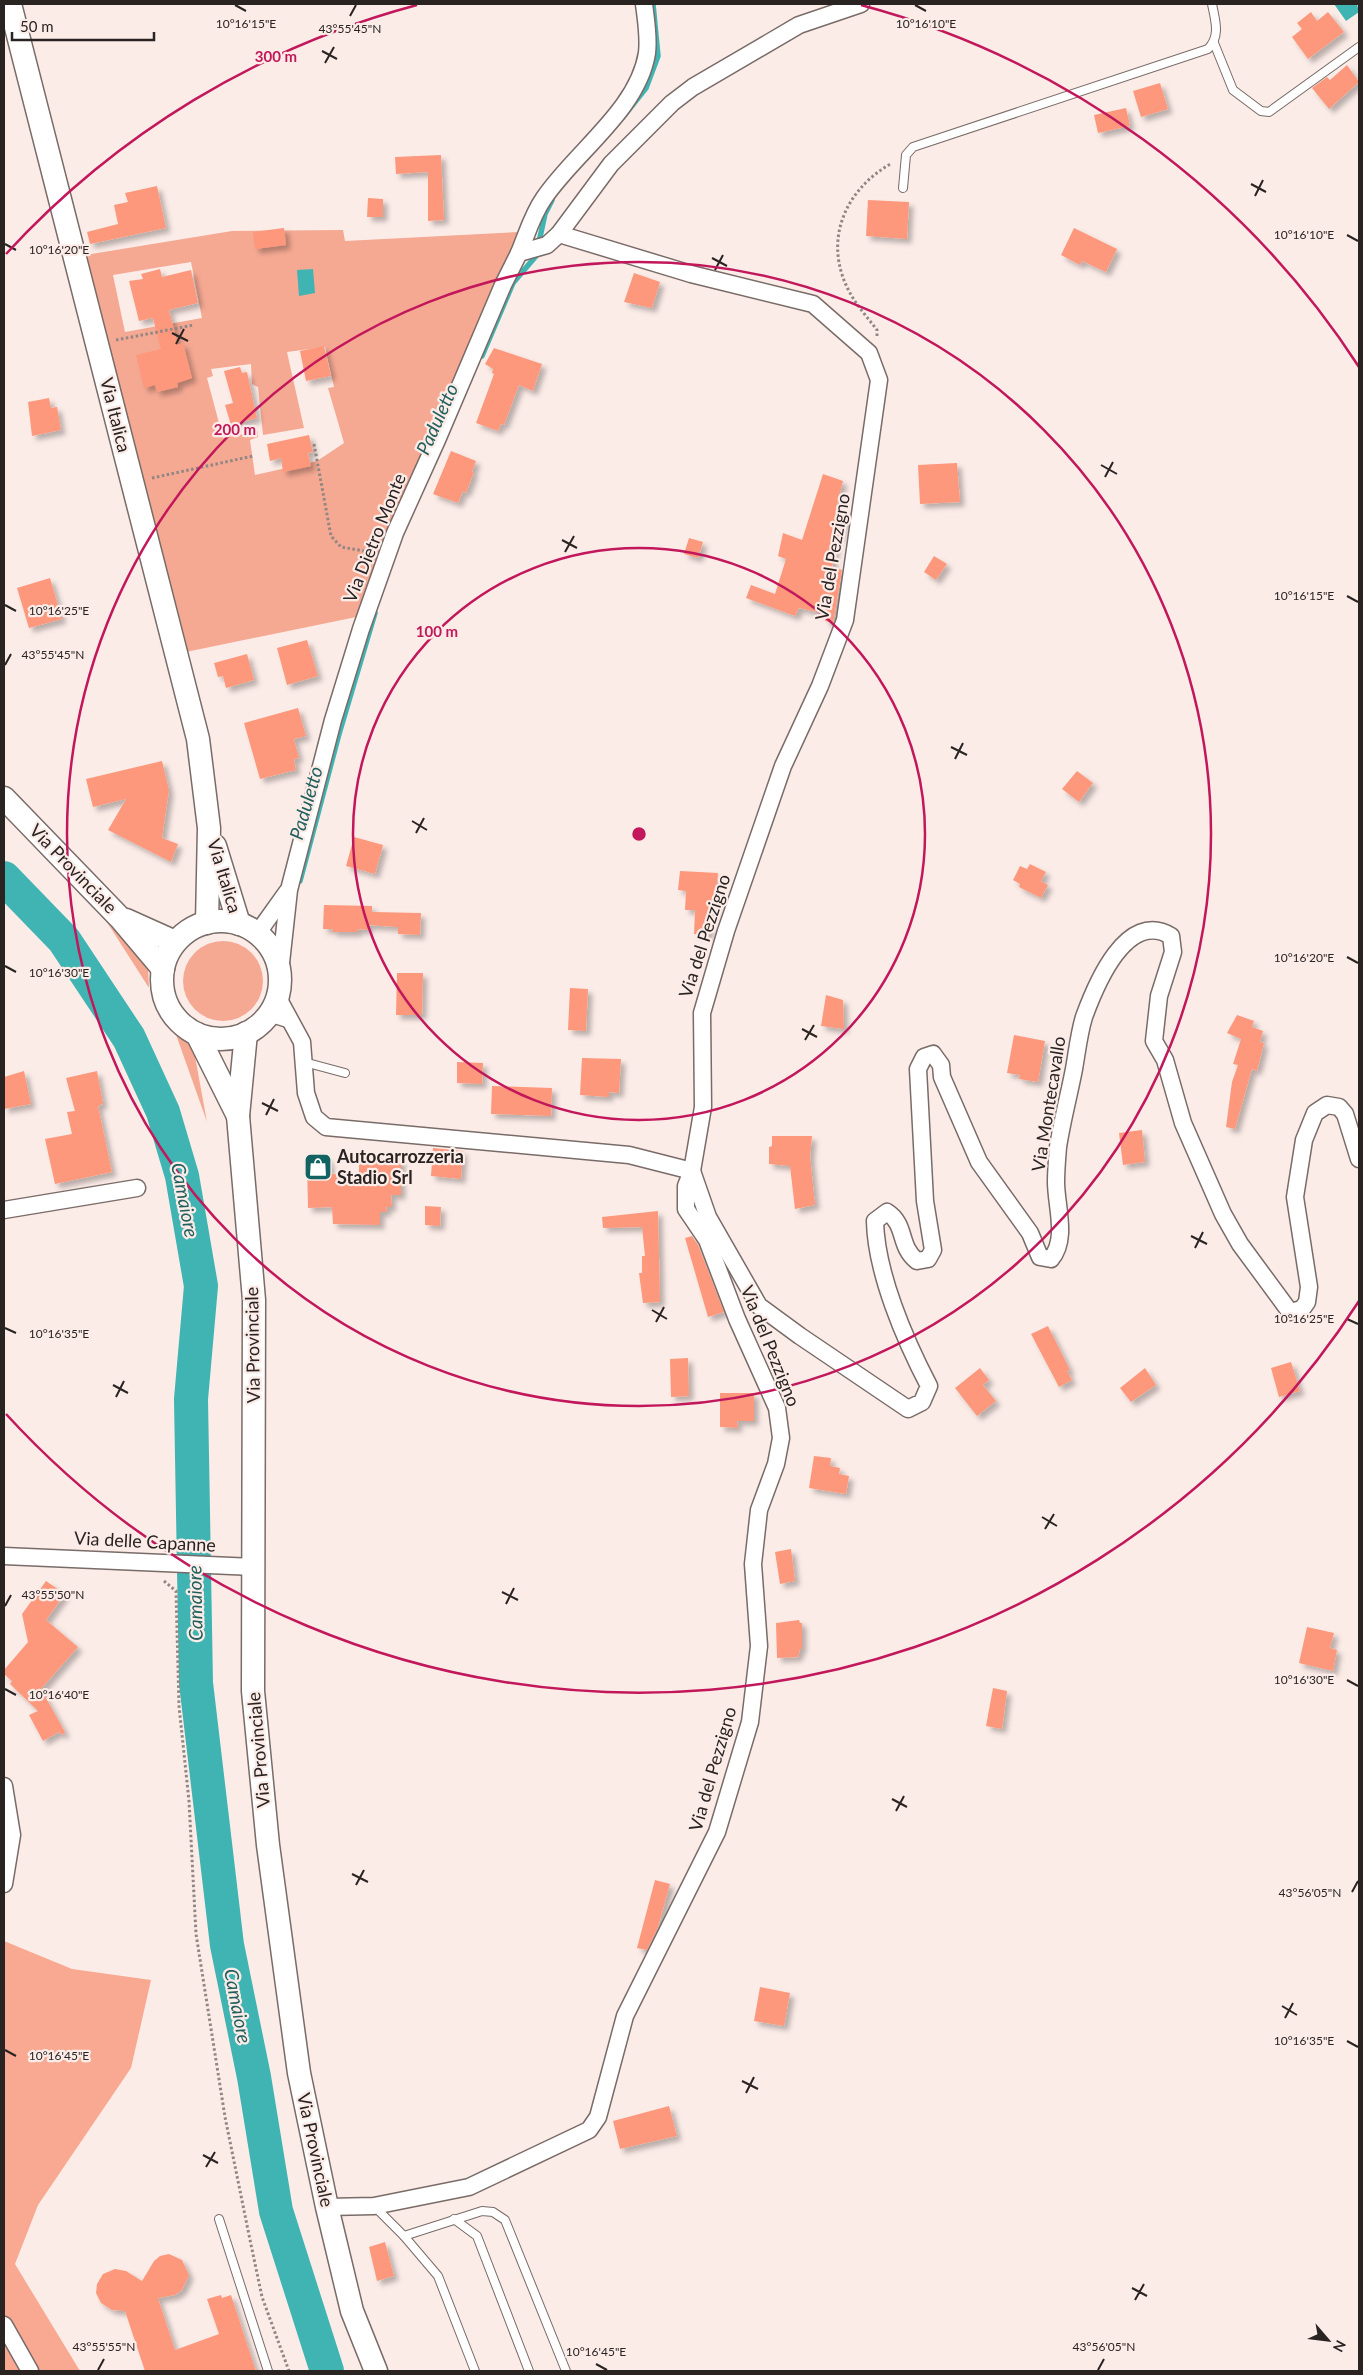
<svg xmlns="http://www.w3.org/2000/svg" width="1363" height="2375" font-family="Lato,sans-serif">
	<defs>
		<filter id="shadow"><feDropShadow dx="4.5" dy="4.5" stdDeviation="2.5" flood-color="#0004"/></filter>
	</defs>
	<rect width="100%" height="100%" fill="#fcece8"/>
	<g fill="#f5a993" fill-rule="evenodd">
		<path d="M343,230L345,241L518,232L387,537L366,615L181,653L79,256L232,231ZM191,262L202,318L125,332L113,275ZM325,347L334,387L328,388L344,443L317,461L255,475L250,440L258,437V431L223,438L207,378L213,376L211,369L251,364L252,384L258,387L263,435L304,428L287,352Z"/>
		<path d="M105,919L148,967L149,988Z"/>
		<circle cx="223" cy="981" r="40"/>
		<path d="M174,1029L192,1040L207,1122Z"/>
	</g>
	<path fill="#f9a891" d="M4,1941L72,1969L151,1980L131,2068L38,2205L15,2264L80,2371H4Z"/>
	<g fill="#3fb4b2">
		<path d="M1334,4H1357L1359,12L1346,21Z"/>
		<path d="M313,269L315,293L299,296L297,270Z"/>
	</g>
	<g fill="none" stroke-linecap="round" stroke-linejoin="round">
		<g stroke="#3fb4b2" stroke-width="5.5">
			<path d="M623,117L646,88L658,56L653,4"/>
			<path d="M482,356L513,283L536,256L545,214L552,200"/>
			<path d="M300,881L339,734L375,613"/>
		</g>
		<path stroke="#3fb4b2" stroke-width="34" d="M4,878L64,940L129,1038L163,1112L182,1176L201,1286L191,1399L196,1683L227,1945L254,2077L276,2211L327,2371"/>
	</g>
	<g fill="#fd987c" filter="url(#shadow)">
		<path d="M1311,12L1317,21L1328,12L1344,32L1308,59L1292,37L1302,29L1297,23Z"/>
		<path d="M1347,65L1359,82L1329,109L1312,88L1327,77L1330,80Z"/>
		<path d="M1160,83L1168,109L1141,117L1133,91Z"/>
		<path d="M1126,108L1130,126L1098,133L1094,115Z"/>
		<path d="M441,155L444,220L428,221V172L396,174L395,157Z"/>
		<path d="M157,186L166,228L90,244L87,232L118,224L114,205L128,202L125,193Z"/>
		<path d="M368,198L383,199V217H367Z"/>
		<path d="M868,200L909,202L907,239L866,236Z"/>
		<path d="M284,228L286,245L255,249L253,232Z"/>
		<path d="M1074,228L1117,249L1106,272L1082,261L1080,265L1061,255Z"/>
		<path d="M160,269L162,277L191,270L198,303L169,310L178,345L183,343L192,378L177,383L178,387L157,392L155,385L144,388L136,355L161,349L153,318L139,321L129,281L143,279L141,274Z"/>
		<path d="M634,273L660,282L652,308L624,302Z"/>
		<path d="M324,346L331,376L306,381L300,351Z"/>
		<path d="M494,348L542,364L533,391L519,385L504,425L501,424L498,431L476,423L494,374L492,373L493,369L485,364Z"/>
		<path d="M240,367L242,373L247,372L257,418L231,425L225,405L233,403L224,371Z"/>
		<path d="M49,398L51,408L57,407L61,430L32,436L28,402Z"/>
		<path d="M309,435L313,452L308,453L311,466L283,472L281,458L270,461L267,444Z"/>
		<path d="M451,451L476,461L472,472H474L466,493L463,491L458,503L433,494Z"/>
		<path d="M957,463L960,502L920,504L918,465Z"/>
		<path d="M823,474L843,481L836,508L847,511L839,538H837L832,567L842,570L833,623L825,621L826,614L799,608L795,616L746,598L751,585L775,594L786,559L778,556L783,533L802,540Z"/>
		<path d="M689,538L703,542L698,558L684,554Z"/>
		<path d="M934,556L947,564L936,580L924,572Z"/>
		<path d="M50,578L62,619L29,628L17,588Z"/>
		<path d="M307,640L318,676L287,685L277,648Z"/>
		<path d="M247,654L254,680L226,688L223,676L218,677L214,663Z"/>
		<path d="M298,708L306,736L294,739L299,758L294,759L296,770L260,779L244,723Z"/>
		<path d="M162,761L169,790L162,838L178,844L171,862L108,830L126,799L93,807L86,779Z"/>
		<path d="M1077,771L1093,783L1079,802L1062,789Z"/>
		<path d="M354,837L383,845L375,874L346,866Z"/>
		<path d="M1030,864L1046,872L1041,881L1048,885L1041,898L1019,887L1020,884L1013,880L1020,866L1027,869Z"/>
		<path d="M680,871L718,873L715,912L710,911L709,935L694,934L695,910H685L686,891L678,890Z"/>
		<path d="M324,905L372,906V912L421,913L420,935L398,934V927L368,925V930L358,929V932H332L333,929H323Z"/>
		<path d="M397,973H423L422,1015H396Z"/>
		<path d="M570,988L588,989L586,1031L568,1030Z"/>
		<path d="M826,995L843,1000L844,1029L821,1026Z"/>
		<path d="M1237,1015L1254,1021L1248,1038L1252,1027L1263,1031L1260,1042L1264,1043L1257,1071L1252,1069L1235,1129L1226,1127L1232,1082L1238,1065L1233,1064L1241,1039L1227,1033Z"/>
		<path d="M1014,1035L1045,1041L1038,1082L1019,1079L1020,1075L1007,1073Z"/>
		<path d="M582,1058L621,1059L619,1093L609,1092V1097L580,1095Z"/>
		<path d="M457,1062L483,1063L482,1084L457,1083Z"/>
		<path d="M24,1071L31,1104L4,1109V1077Z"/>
		<path d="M97,1071L103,1104L98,1106L112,1172L55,1184L45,1139L72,1134L67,1112L75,1111L66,1078Z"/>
		<path d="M492,1086L552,1088L551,1116L491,1114Z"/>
		<path d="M1142,1130L1145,1162L1123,1165L1119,1133Z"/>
		<path d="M772,1136H812L810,1156L815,1205L795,1209L790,1166L769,1164V1147L772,1146Z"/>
		<path d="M433,1148L463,1151L461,1179L431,1176Z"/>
		<path d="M329,1158L330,1174L359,1173V1159L401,1158V1195H391L392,1207H386L387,1212H380V1225L333,1224L332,1207L308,1208L307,1159Z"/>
		<path d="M425,1206L441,1207L440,1226L425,1225Z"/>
		<path d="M658,1211L660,1302L643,1303L639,1273H642V1256H645L642,1227L603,1228L602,1217Z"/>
		<path d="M692,1236L698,1245L724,1312L708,1317L685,1238Z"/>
		<path d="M1048,1326L1070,1370L1067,1371L1072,1380L1059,1387L1031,1334Z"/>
		<path d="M688,1358L689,1396L671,1397L670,1359Z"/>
		<path d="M1291,1362L1300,1391L1279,1397L1271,1368Z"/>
		<path d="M980,1368L989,1380L983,1385L996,1401L977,1416L955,1388Z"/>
		<path d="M1145,1368L1156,1385L1131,1402L1120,1388Z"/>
		<path d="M720,1393H754V1421H737L738,1428L720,1427Z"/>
		<path d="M814,1456L831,1458L830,1466L840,1468L839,1474L849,1476L846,1494L809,1488Z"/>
		<path d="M791,1549L795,1581L780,1584L775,1552Z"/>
		<path d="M46,1581L65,1594L46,1620L78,1647L41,1689L65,1732L62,1735L59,1732L43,1741L29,1715L38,1711L10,1684L12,1681L4,1674V1670L28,1642L22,1614Z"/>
		<path d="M799,1620L800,1623H802V1649H800L798,1657L777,1658L776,1623Z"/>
		<path d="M1307,1627L1334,1633L1330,1648L1337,1650L1333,1671L1299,1663Z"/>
		<path d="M993,1688L1007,1691L1002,1729L986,1726Z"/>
		<path d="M655,1880L670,1884L658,1927L647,1950L637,1948Z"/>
		<path d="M760,1987L790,1993L784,2026L754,2021Z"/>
		<path d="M669,2106L677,2136L620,2149L613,2121Z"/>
		<path d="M385,2242L394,2276L377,2281L369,2247Z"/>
		<path d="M169,2254L182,2260L189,2275L182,2290L175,2295L158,2298L175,2350L219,2334L207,2299L221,2295L222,2298L231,2295L256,2371H145L125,2311L112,2310L101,2303L96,2293L97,2284L103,2274L115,2269L126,2271L142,2281L154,2261L160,2256Z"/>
	</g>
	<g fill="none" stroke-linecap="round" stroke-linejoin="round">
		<defs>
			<g id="lane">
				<path d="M1214,43L1233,90L1261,111L1269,112L1359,47"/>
				<path d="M903,188L906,155L913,147L1208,49C1221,36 1215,20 1212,4"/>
				<path d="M304,1062L345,1073"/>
				<path d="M375,2207L404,2236"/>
				<path d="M219,2219L268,2371"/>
				<path d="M454,2219L477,2236L529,2371"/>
				<path d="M475,2371L438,2276L404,2236L482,2211L493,2212L505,2220L566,2371"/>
			</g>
			<g id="street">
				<path d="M519,253C527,234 532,215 544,198C575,152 638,110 647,53C649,37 646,20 644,4"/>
				<path d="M257,934L287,892"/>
				<path d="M279,981L289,890L333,720L361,629L395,533L437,440L503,285L519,253L547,245L559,234L611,164L672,103L693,87L799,25L861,4"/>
				<path d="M277,996L302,1042L306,1093L314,1117L326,1127L629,1155L692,1171"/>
				<path d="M269,1013L288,1019"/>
				<path d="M692,1171L708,1217L759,1306L800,1336L908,1409L922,1402L929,1386C905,1340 876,1273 875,1221L887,1212C907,1225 898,1246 917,1261L928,1259L933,1250L925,1201L918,1069L924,1057L933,1054L941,1065L942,1077L979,1162L1030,1233L1040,1257L1051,1259C1068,1239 1056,1206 1056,1182C1056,1171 1057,1159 1058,1147C1062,1121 1069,1095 1074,1069C1077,1052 1079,1033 1084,1017C1096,984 1127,909 1171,936L1173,952L1159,996L1154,1041L1165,1060L1183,1123L1223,1214L1240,1244L1290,1312L1302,1309L1307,1302L1309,1287L1295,1197L1304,1140L1315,1113L1327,1105L1339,1107L1345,1114L1359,1159"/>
				<path d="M4,1210L137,1188"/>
				<path d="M4,1556L254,1567"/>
				<path d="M4,1786L12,1835L4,1884"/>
				<path d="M327,2207L374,2206L469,2187L589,2130L598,2117L625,2016L717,1832L750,1722L759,1646L753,1564L759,1510L776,1464L781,1438L777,1408L737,1319L707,1240L686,1209V1186L692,1171L703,1107L702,1013L726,931L783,766L820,686L845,620L879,380L869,353L813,304L691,274L559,234"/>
				<path d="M4,2325L30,2371"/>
			</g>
			<g id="secondary">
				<path d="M10,4L198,739L209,828L207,923"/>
				<path d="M4,798L120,918L163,969"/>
				<path d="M215,846L239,924"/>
				<path d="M126,920L175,942"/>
				<circle cx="221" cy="980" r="59"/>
				<path d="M246,1033L238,1116L254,1300L253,1691L268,1845L299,2073L327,2207L352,2311L376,2371"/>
				<path d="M197,1034L238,1116"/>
			</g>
		</defs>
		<use href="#lane" stroke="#796b67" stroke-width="10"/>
		<use href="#street" stroke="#796b67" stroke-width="19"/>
		<use href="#secondary" stroke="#796b67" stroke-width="25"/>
		<g stroke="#918683" stroke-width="3" stroke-dasharray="2.5 2.5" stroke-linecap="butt">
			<path d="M877,336V330C868,318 857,306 850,293C822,242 844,190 892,163"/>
			<path d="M116,340L194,325"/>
			<path d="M314,444L331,536L341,547L370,552"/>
			<path d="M152,478L253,456"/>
			<path d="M164,1581L176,1591L179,1706L189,1801L196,1934L225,2117L249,2235L262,2297L289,2371"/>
		</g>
		<use href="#lane" stroke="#fff" stroke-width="8"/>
		<use href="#street" stroke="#fff" stroke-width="16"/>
		<use href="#secondary" stroke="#fff" stroke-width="22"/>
	</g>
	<path fill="none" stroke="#292322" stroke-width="2" d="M235,5L246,11M915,5L926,11M350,16L356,5M322,51L337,59M325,63L334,47M1251,184L1266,192M1255,196L1263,180M1347,235L1358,241M5,244L16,250M712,258L727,266M715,270L723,255M172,333L188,341M176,344L184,329M1101,465L1117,474M1105,477L1113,462M562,540L577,548M565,552L574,536M1347,596L1358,602M5,605L16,611M5,665L11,654M951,747L967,755M955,759L963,743M412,821L427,830M416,833L424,818M1347,957L1358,963M5,966L16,972M802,1029L817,1037M805,1040L814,1025M262,1103L278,1111M266,1115L274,1099M1191,1236L1207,1244M1195,1248L1203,1232M652,1310L667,1319M1347,1319L1358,1324M656,1322L664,1307M5,1328L16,1333M113,1385L128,1393M116,1397L124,1381M1042,1517L1057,1526M1045,1529L1054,1514M502,1592L518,1600M506,1604L514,1588M5,1606L11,1595M1347,1680L1358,1686M5,1689L16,1695M892,1799L907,1807M896,1811L904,1796M352,1874L368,1882M356,1885L364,1870M1352,1892L1358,1881M1282,2006L1297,2015M1285,2018L1293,2003M1347,2041L1358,2047M5,2050L16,2056M742,2081L758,2089M746,2093L754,2077M203,2155L218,2163M206,2167L215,2152M1132,2288L1147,2296M1135,2300L1144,2284M596,2364L607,2370M98,2370L104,2359M1098,2370L1104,2359"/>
	<g fill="none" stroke="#c2185b" stroke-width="2.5">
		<circle cx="639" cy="834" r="286"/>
		<circle cx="639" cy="834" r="572"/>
		<path d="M1359 1301A858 858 0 0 1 6 1414M6 254A858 858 0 0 1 417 5M861 5A858 858 0 0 1 1359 367"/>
	</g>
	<defs>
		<symbol id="shop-square" viewBox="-11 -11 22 22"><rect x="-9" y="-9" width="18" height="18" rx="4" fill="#126261" stroke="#fcece8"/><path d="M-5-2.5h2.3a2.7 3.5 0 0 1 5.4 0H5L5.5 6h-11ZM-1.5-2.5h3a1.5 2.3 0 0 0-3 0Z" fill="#fff"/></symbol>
	</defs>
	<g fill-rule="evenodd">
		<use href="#shop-square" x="302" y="1151" width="32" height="32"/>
	</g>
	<g text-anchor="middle" stroke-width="4.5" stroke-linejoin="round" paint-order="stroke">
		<g font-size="18" fill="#292322" stroke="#fcece8">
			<text transform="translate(115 415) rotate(76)" y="6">Via Italica</text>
			<text transform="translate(375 538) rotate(-68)" y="6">Via Dietro Monte</text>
			<text transform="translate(833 557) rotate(-80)" y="6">Via del Pezzigno</text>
			<text transform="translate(73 869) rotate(46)" y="6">Via Provinciale</text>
			<text transform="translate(224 876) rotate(73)" y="6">Via Italica</text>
			<text transform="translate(705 936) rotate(-72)" y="6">Via del Pezzigno</text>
			<text transform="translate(1049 1104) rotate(-81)" y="6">Via Montecavallo</text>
			<text transform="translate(253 1345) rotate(-91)" y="6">Via Provinciale</text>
			<text transform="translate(770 1346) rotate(68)" y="6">Via del Pezzigno</text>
			<text transform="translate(145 1542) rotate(3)" y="6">Via delle Capanne</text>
			<text transform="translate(259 1750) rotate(-95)" y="6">Via Provinciale</text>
			<text transform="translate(713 1769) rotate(-74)" y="6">Via del Pezzigno</text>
			<text transform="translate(315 2150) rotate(78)" y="6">Via Provinciale</text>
		</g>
		<g font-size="18" font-weight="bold" fill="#292322" stroke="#fcece8" text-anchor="start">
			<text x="337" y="1163">Autocarrozzeria<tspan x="337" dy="21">Stadio Srl</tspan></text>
		</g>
		<g font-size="19" font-style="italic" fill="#205f5e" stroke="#fcece8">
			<text transform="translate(437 419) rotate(-66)" y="7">Paduletto</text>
			<text transform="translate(306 803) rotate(-74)" y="7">Paduletto</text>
			<text transform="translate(185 1200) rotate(79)" y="7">Camaiore</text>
			<text transform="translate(195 1603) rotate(-91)" y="7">Camaiore</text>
			<text transform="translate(238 2006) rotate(79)" y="7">Camaiore</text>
		</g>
	</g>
	<g font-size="12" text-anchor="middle" fill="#292322" stroke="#fcece8" stroke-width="4.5" stroke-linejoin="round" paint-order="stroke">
		<text x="246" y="28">10°16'15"E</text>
		<text x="926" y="28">10°16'10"E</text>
		<text x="350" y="33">43°55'45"N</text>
		<text x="1304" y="239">10°16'10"E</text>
		<text x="59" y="254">10°16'20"E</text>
		<text x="1304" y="600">10°16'15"E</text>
		<text x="59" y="615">10°16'25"E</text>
		<text x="53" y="659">43°55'45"N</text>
		<text x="1304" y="962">10°16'20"E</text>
		<text x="59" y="977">10°16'30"E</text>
		<text x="1304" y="1323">10°16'25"E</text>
		<text x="59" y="1338">10°16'35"E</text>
		<text x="53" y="1599">43°55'50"N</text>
		<text x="1304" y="1684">10°16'30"E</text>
		<text x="59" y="1699">10°16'40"E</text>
		<text x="1310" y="1897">43°56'05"N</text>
		<text x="1304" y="2045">10°16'35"E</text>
		<text x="59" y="2060">10°16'45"E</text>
		<text x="104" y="2351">43°55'55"N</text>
		<text x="1104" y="2351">43°56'05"N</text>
		<text x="596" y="2356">10°16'45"E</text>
	</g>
	<circle cx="639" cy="834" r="8" fill="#c2185b" stroke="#fcece8" stroke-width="2.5"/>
	<g font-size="15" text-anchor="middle" font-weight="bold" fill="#c2185b" stroke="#fcece8" stroke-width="4.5" stroke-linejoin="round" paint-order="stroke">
		<text x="276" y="62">300 m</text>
		<text x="235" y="435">200 m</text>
		<text x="437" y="637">100 m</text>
	</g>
	<rect width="1363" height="2375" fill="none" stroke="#292322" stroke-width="10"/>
	<g transform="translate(1328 2340) rotate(118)" stroke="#fcece8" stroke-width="4" paint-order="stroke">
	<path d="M0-4L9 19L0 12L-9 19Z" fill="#292322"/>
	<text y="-8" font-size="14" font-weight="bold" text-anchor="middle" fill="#292322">N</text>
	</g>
	<path d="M12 32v8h142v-8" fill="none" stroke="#292322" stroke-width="2.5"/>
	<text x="20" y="32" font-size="15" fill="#292322" stroke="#fcece8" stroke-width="4" paint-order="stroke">50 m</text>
</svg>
